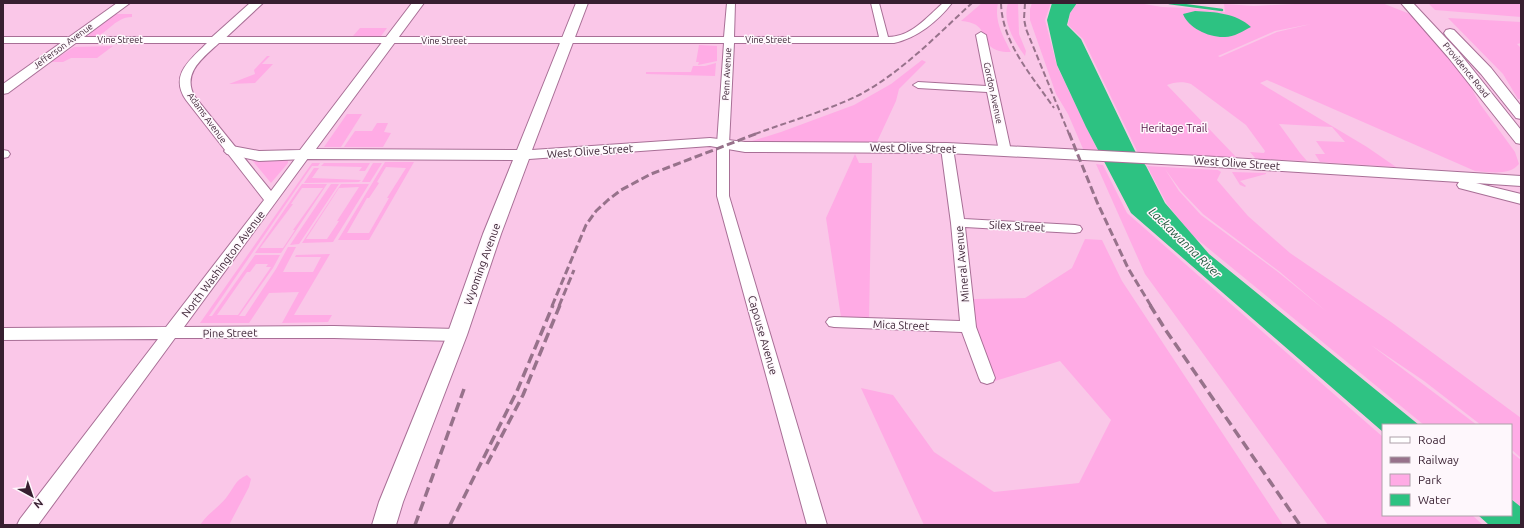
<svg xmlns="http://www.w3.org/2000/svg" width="1524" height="528" font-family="Ubuntu,sans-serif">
	<rect width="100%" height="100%" fill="#fac7e8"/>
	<g fill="#ffabe5" fill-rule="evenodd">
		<path d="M982,3H998C994,21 1003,36 1011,52C974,53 996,23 961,21Z"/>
		<path d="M1008,3H1018L1019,34L1026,51L1025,56C1014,41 1002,22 1008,3Z"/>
		<path d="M1032,3H1051L1045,20L1057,66L1099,153L1084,151L1068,114L1056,94L1030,20V9Z"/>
		<path d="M1077,3H1138L1162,7L1189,8L1225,12L1224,4L1254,6L1315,3H1382L1410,14L1467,80L1480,104L1515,152L1519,164C1509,176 1490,172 1475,171L1267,80L1260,83L1367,147L1396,167L1320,162L1315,154H1325L1316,141L1345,142L1332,127L1279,124L1300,153L1307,161L1256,159L1250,152L1264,153L1265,151L1246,125L1191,84C1184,81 1173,82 1167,85L1237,158L1138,153L1083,39L1068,25L1070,13ZM1311,24L1277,32L1220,57L1218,56L1275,31Z"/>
		<path d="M1428,3H1521V17L1435,10Z"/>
		<path d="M116,14H132V17C113,17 106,38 90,37L88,35Z"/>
		<path d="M1448,18L1521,22V43L1517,44L1521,48V99H1518L1503,74Z"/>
		<path d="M360,28H387L381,36H353Z"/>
		<path d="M699,45L717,46V61L698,65L699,62H696Z"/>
		<path d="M113,46L97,58H71L63,62H51L74,47Z"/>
		<path d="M267,56H270L262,64H273L255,83L229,84L255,74L254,70Z"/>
		<path d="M922,60L926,62L899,89L896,101L876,144L739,145L781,132L854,105L891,84Z"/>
		<path d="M716,63L715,76L646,74V72H691L693,66H705Z"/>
		<path d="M347,114H362L341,147H324Z"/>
		<path d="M377,123H388L384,132L391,133L383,147H344L355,131H372Z"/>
		<path d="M855,154L859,163H872L869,320L841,317L826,218Z"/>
		<path d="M285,159L288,160V163L271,183L252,160Z"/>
		<path d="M385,162H414L369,240H338ZM386,167L406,168L387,198H389L369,233H347L367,198H369L379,183L377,182Z"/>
		<path d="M312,163H320L318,166H312L209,316H212L255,255H280L273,268L239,316H245L276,269L288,247H296L283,272H313L321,257H295L296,255L330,254L294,315H332L328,322L282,323L299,292L269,293L249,323H200ZM256,264H268L266,267H271L238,315H217L247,272H250Z"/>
		<path d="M324,163H370L365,171H359L362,167L321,166Z"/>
		<path d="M373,163H382L370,182H362Z"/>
		<path d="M1096,164L1103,165L1127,213L1383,437V515H1472L1483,525H1328L1145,274Z"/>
		<path d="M1147,166L1218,170L1221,172L1217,180L1248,216L1290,253L1391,322L1521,418V458L1511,449V425H1481L1424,381L1371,345L1477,425H1424L1192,235L1167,204ZM1165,169L1181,191L1203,214L1280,272L1327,312L1278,272L1201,215L1179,191Z"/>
		<path d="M314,168H319L312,178L361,180L359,182L304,183Z"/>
		<path d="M1232,172L1266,173V174L1240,181L1246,186L1245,187L1240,185Z"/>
		<path d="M302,184H327L281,253H255ZM302,188H323L293,230H295L283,248H260L293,204H291Z"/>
		<path d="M331,184H339L299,244L290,245Z"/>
		<path d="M341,184H369L333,242L302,243ZM359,187L337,221H339L327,239H306L339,188Z"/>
		<path d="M1085,239L1102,240L1122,281L1283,525H924L861,388L893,395L934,452L994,492L1079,483L1111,420L1060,361L995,381L975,328L974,299L1025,298L1072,268Z"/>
		<path d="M1511,452L1521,460V507L1511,498Z"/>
		<path d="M247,475L251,479L249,487L229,525H200C208,513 218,508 226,498C235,487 234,481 247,475Z"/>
	</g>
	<g fill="#2dc282">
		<path d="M1052,3H1077L1070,13L1067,25L1081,39L1136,153L1146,166L1165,203L1209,254L1419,425H1383V432L1131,213L1086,127L1057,65L1047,20Z"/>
		<path d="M1195,11C1215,12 1236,13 1251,27C1243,31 1234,37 1225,37C1210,38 1188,28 1183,14Z"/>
		<path d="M1511,499L1521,507V525H1489L1478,515H1511Z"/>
	</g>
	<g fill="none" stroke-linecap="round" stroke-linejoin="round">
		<path stroke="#2dc282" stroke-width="2.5" d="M1169,3L1222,10"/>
		<defs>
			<g id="minor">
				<path d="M727,3H735L734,37H879L871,3H879L888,37C911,37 927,17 943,3H952C938,21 917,38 894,43H734L729,144V196L827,525H807L717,196V144L724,43H219C203,58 181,73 195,97L271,191L301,151H309L311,154L184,327L334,326L457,329L462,331L465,335L462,339L457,341L334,338H175L38,525H17L20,519L158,339L3,340V328L166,327L264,200L186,100C169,75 190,60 207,43H3V37H724Z"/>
				<path d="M981,32L986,35L1011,151L1009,154H1001L999,151L987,92L918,88L913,85L918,82L986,86L976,35Z"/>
				<path d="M947,144L951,146L953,148L964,219L1075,225L1080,226L1082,229L1080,232L1075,233L965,227L976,327L995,378L993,382L987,384L981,382L979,378L962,332L834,327L829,326L826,322L829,318L834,317L960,321L951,223L941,148L943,146Z"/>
				<path d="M3,150L8,151L10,154L8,157L3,158Z"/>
			</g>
			<g id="major">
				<path d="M117,3H130L8,93L3,94V84Z"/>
				<path d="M250,3H263L220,43H212L210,40L212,37Z"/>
				<path d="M412,3H424L316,149L517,150L576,3H588L532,150L710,138L745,142L947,143L1200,156L1521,176V186L1476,183L1521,194V204L1459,188L1457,185L1459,182L1200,166L947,153L745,152L710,146L529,159L501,234L467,335L403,502L396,525H372L379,502L447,335L483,234L513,160L305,159L259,161L227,154L224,151L227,148L232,146L259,151L300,150Z"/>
				<path d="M1401,3H1413L1458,51L1521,130V144L1516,143L1448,57Z"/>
				<path d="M1450,29L1454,30L1491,68L1521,106V119L1516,118L1481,74L1446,36L1444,33L1446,30Z"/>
			</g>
		</defs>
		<use href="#minor" stroke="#a86f96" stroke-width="2"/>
		<use href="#major" stroke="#a86f96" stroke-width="2"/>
		<use href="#minor" fill="#fff" fill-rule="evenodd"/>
		<use href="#major" fill="#fff" fill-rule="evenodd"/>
		<g stroke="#97728b" stroke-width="2" stroke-dasharray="6 3" stroke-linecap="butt">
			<path d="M1001,3C1002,43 1032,76 1054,108"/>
			<path d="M1025,3L1024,19L1026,29L1069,134"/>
			<path d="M755,134C790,121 827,111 861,94C903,71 937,35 972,3"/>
		</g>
		<g stroke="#97728b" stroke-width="3" stroke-dasharray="8 3.5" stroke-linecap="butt">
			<path d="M1069,133L1097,202L1128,268L1151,306"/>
			<path d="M552,306L586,225L596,211L608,200L621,190L651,174L758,133"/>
			<path d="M559,306L574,270"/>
		</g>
		<g stroke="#97728b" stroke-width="3.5" stroke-dasharray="10 5" stroke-linecap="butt">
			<path d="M1150,305L1165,329L1300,525"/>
			<path d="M487,464L523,395L560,305"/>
			<path d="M415,525L464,389"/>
			<path d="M450,525L517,391L553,305"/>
		</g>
	</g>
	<g text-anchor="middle" stroke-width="3" stroke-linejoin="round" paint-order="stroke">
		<g font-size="9" fill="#371f30" stroke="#fef7fc">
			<text x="120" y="43">Vine Street</text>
			<text x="768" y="43">Vine Street</text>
			<text x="444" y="44">Vine Street</text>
			<text transform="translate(63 46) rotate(-36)" y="3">Jefferson Avenue</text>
			<text transform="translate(1466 70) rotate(51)" y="3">Providence Road</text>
			<text transform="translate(727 74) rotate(-87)" y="3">Penn Avenue</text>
			<text transform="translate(993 93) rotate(78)" y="3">Gordon Avenue</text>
			<text transform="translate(207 118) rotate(54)" y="3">Adams Avenue</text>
		</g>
		<g font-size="11" fill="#521343" stroke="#fef7fc">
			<text x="1174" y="132">Heritage Trail</text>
		</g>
		<g font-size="11" fill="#371f30" stroke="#fef7fc">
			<text transform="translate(913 148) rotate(1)" y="4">West Olive Street</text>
			<text transform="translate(590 151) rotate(-4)" y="4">West Olive Street</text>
			<text transform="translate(1237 163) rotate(4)" y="4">West Olive Street</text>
			<text transform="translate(1017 226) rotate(3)" y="4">Silex Street</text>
			<text transform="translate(223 264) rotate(-53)" y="4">North Washington Avenue</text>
			<text transform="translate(482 264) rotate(-70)" y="4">Wyoming Avenue</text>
			<text transform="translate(962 264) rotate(-95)" y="4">Mineral Avenue</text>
			<text transform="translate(901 325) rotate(2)" y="4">Mica Street</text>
			<text transform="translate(230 333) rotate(-1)" y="4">Pine Street</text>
			<text transform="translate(763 335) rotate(74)" y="4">Capouse Avenue</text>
		</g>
		<g font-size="12" font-style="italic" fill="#22583d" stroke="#fef7fc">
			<text transform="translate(1185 243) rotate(44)" y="4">Lackawanna River</text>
		</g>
	</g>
	<rect width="1524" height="528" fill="none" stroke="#371f30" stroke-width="8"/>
	<rect x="1382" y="424" width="130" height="92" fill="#fef7fc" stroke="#aea1aa"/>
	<rect x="1390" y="437" width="20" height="6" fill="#ffffff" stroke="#aea1aa"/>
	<text x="1418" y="444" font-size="12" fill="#371f30">Road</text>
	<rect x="1390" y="457" width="20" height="6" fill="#97728b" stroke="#aea1aa"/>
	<text x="1418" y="464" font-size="12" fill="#371f30">Railway</text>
	<rect x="1390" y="474" width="20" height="12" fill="#ffabe5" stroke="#aea1aa"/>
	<text x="1418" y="484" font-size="12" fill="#371f30">Park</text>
	<rect x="1390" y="494" width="20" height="12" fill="#2dc282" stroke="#aea1aa"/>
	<text x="1418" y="504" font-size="12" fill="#371f30">Water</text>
	<g transform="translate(32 496) rotate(140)" stroke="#fef7fc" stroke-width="3" paint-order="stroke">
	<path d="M0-3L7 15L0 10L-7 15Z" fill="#371f30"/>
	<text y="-6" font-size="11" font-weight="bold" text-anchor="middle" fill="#371f30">N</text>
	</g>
</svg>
